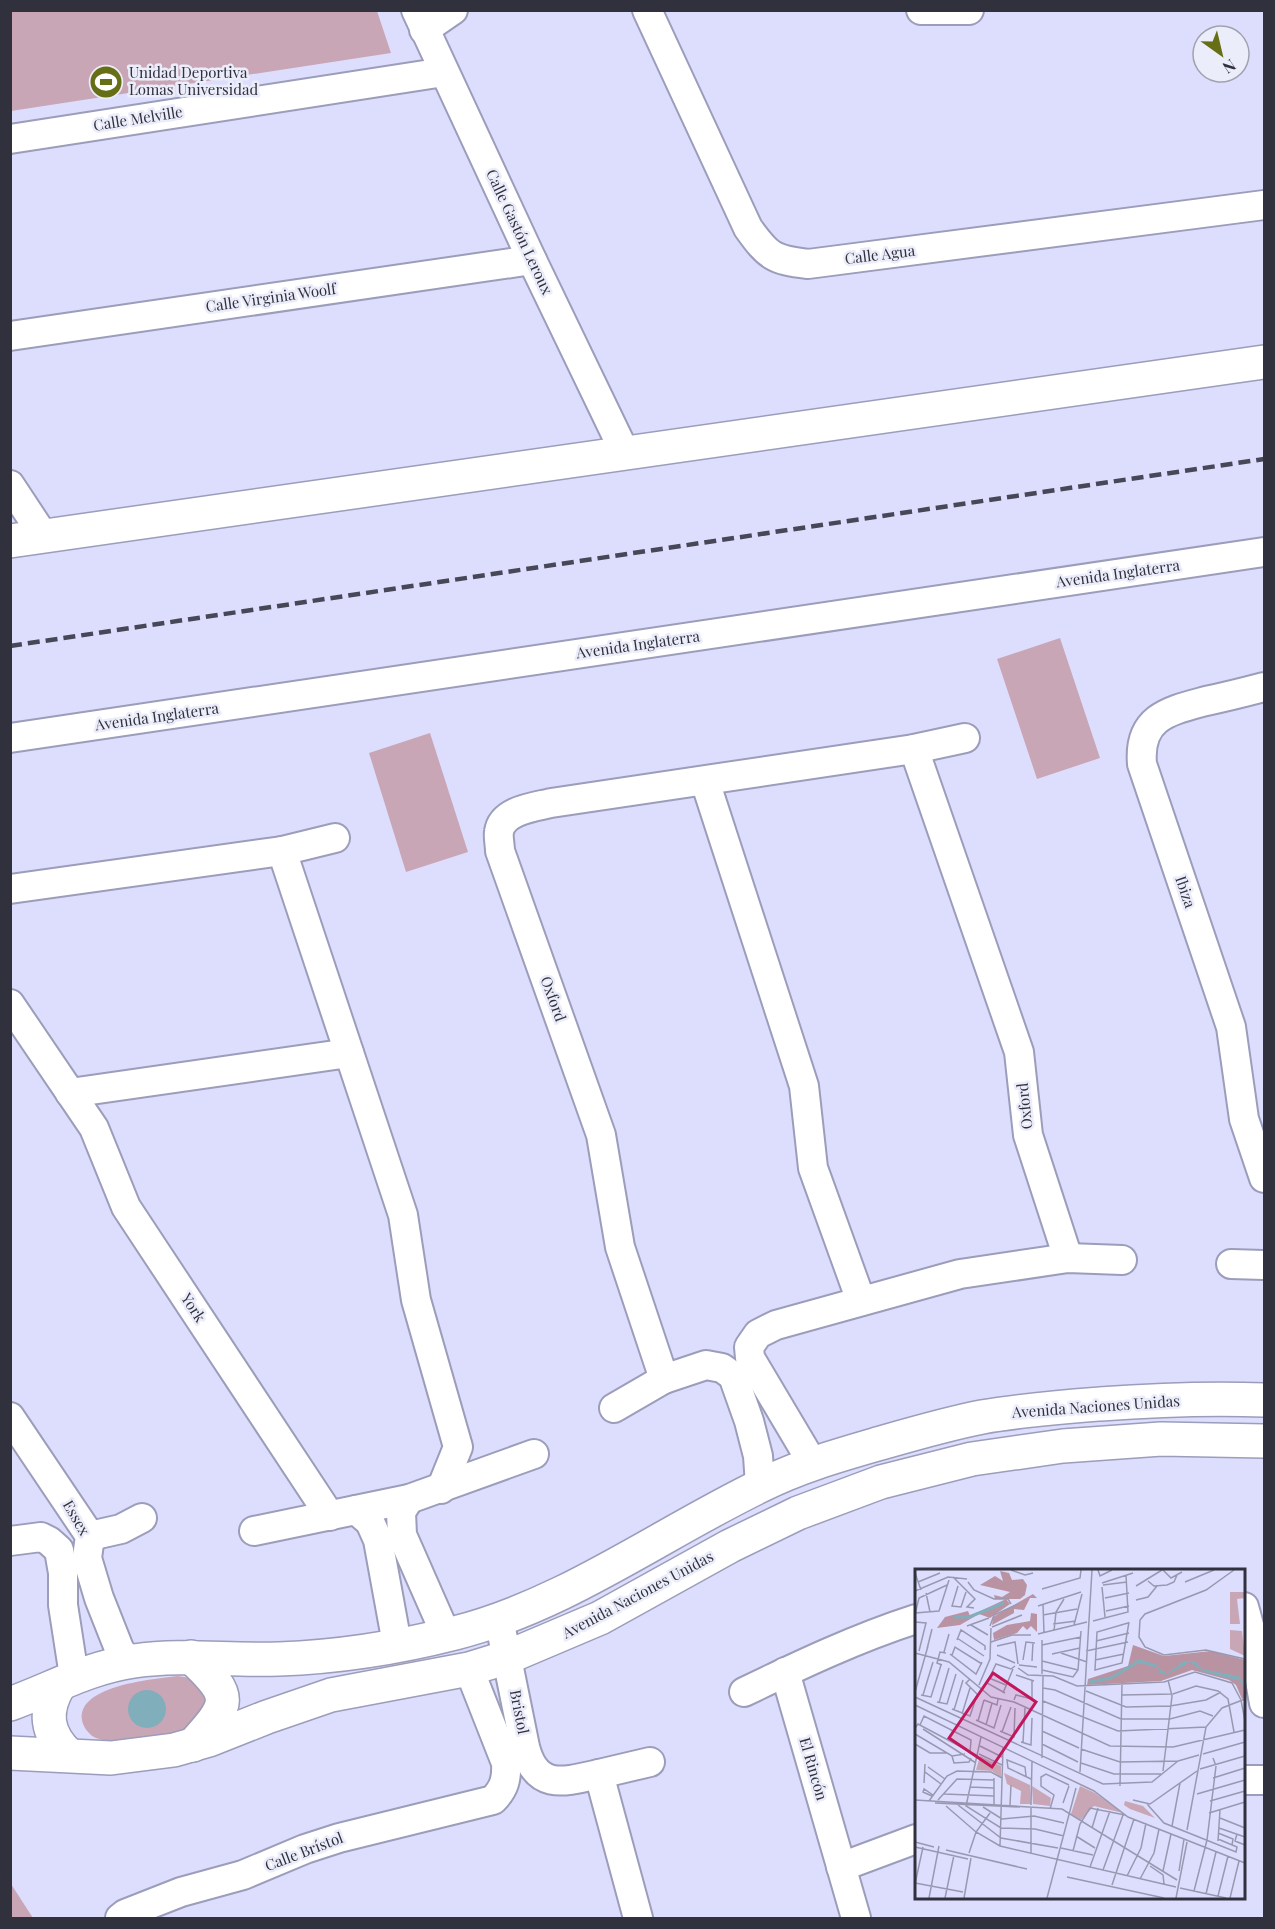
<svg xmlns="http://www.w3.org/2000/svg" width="1275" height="1929" font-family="'Playfair Display',serif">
	<rect width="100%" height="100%" fill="#dddefe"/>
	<g fill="#c9a6b5">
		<path d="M11,10L377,11L391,53L11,111Z"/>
		<path d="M1060,638L1100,758L1037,779L997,659Z"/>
		<path d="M430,733L468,852L406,872L369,753Z"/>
		<path d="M178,1676L196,1679L214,1694L187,1733C162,1736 118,1747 96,1738C89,1735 83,1727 82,1720C77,1685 155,1679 178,1676Z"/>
		<path d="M11,1884L33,1918H11Z"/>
	</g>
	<circle fill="#80aeba" cx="147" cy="1709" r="19"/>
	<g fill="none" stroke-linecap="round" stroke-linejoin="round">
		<defs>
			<g id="street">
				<path d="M416,10L532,260L625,453"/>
				<path d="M647,10L748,228C768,256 773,260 808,264L1264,205"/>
				<path d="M921,10H969"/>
				<path d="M424,30L453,10"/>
				<path d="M10,139L444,72"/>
				<path d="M10,336L532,260"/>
				<path d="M10,485L43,535"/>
				<path d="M1264,687C1245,692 1225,697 1206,701C1169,711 1138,717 1142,764L1231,1027L1244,1119L1264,1178"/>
				<path d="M10,738L1264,552"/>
				<path d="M914,749L1019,1052L1028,1135L1068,1258"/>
				<path d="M705,781L804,1086L813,1168L861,1301"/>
				<path d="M282,851L403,1215L416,1300L458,1447L441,1489"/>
				<path d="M10,889L282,851L335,838"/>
				<path d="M10,1004L94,1128L126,1207L330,1516"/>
				<path d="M70,1093L349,1053"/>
				<path d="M1231,1264L1264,1265"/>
				<path d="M664,1379L620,1247L601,1135L500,851C500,845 498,837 499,832C502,810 535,807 551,803L914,749L965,738"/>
				<path d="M614,1408L664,1379L706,1365L722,1368L733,1376L749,1421L758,1456L760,1485"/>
				<path d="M10,1417L90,1536L87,1558L99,1598L120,1651L131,1662"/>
				<path d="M813,1464L750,1358L749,1347L758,1334L776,1325L960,1274L1068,1258L1122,1260"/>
				<path d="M409,1499L401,1512L402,1535L446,1635"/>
				<path d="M356,1510L370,1522L378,1540L397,1644"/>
				<path d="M254,1531L409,1499L534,1454"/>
				<path d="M90,1536L121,1529L142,1518"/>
				<path d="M10,1541L41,1537L49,1541L59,1550L63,1573V1605L74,1676"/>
				<path d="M1244,1607L1252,1636L1264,1703"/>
				<path d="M499,1619L525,1747C536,1791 564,1782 599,1774C616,1770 633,1766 650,1762"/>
				<path d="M785,1672L856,1918"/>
				<path d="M744,1692C800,1665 857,1638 916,1619"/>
				<path d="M599,1774L638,1918"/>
				<path d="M1244,1780H1264"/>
				<path d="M841,1867L916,1839"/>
				<path d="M120,1918L125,1914L181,1892L243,1875L305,1849L339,1838L493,1800C504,1789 507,1779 506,1763L469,1669"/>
			</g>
			<g id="secondary">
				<path d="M10,541L1264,362"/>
				<path d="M191,1657C234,1697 231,1703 193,1745"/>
				<path d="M60,1684C43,1711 46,1734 69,1755"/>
				<path d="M10,1704C54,1688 87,1668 134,1661C183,1654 230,1661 279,1659C336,1657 400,1647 455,1633C566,1605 660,1534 762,1485C798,1467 836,1456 874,1445C909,1435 946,1424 982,1417C1021,1410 1061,1407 1100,1404C1155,1400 1210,1398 1264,1400"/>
				<path d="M10,1753L111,1758L174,1750L209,1740L267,1717L331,1695L469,1669L508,1657L600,1618L730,1546L798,1513L881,1482L972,1459L1063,1446L1161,1439L1264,1441"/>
			</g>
		</defs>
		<use href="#street" stroke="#9b9dba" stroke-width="32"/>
		<use href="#secondary" stroke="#9b9dba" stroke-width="36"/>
		<use href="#street" stroke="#fff" stroke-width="28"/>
		<use href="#secondary" stroke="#fff" stroke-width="33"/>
		<path stroke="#474757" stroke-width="4.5" stroke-dasharray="12 6" stroke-linecap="butt" d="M10,646L1264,459"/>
	</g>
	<defs>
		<symbol id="stadium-disc" viewBox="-11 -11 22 22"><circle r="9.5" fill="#676f16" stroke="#ecedfa"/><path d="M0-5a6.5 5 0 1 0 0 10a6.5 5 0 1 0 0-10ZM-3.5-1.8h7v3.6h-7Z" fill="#fff"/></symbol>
	</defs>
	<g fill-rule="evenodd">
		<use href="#stadium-disc" x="87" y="63" width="38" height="38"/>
	</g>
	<g text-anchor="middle" stroke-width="5" stroke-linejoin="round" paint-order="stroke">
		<g font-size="15" fill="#31313e" stroke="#ecedfa" text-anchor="start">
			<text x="129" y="78">Unidad Deportiva<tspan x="129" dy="17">Lomas Universidad</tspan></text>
		</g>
		<g font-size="15" fill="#31313e" stroke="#ecedfa">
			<text transform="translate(138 119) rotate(-9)" y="5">Calle Melville</text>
			<text transform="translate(519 232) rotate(65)" y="5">Calle Gastón Leroux</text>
			<text transform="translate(880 255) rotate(-7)" y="5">Calle Agua</text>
			<text transform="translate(271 298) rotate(-8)" y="5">Calle Virginia Woolf</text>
			<text transform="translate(1118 574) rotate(-8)" y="5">Avenida Inglaterra</text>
			<text transform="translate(638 645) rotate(-8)" y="5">Avenida Inglaterra</text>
			<text transform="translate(157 717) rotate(-8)" y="5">Avenida Inglaterra</text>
			<text transform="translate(1185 892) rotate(71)" y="5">Ibiza</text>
			<text transform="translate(553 999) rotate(70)" y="5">Oxford</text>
			<text transform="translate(1025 1106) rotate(-96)" y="5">Oxford</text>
			<text transform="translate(193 1308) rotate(57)" y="5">York</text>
			<text transform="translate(1096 1407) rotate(-4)" y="5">Avenida Naciones Unidas</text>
			<text transform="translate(76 1518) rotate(60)" y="5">Essex</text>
			<text transform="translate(638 1595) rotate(-28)" y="5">Avenida Naciones Unidas</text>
			<text transform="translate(519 1712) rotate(79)" y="5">Bristol</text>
			<text transform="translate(813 1769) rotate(74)" y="5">El Rincón</text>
			<text transform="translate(304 1852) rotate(-21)" y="5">Calle Brístol</text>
		</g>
	</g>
	<g transform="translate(915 1569)">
		<rect width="330" height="330" fill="#dddefe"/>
		<path d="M315,23H330V29L322,30L325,55H315ZM315,61L327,62L330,87L315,80ZM65,187L86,197V208L77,202L61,201ZM89,204L115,216L116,235H105L106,222L92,215ZM117,217L136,229L135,237L118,235ZM165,217L180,224L208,244L179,237L166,251L156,245ZM210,232L228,237L240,249L215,240L209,236Z" fill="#c9a6b5"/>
		<path d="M85,2L94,4L97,11L108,10L112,16L110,26L105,30H80L79,26L87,28L95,23L65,16L80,7L88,12ZM118,25L122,29H115L109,41L99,40V44L77,56L78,48ZM91,30L95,35L75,49L64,45L45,56L22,59L30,48L53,42L55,47ZM116,44L122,45V63L116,57L112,61L108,57L102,64L79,71L78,64L92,56L115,52ZM218,76L249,87L296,82L330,91V129L327,130L321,116L314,111L277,101L246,112L172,116L173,110L213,97Z" fill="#ba93a3"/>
		<path d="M269,92H280L287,100L323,107L330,114V122L326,112L289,103L275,93L252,106L245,104L241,97L252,105Z" fill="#80aeba"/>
		<path fill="none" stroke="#80aeba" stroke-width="3" d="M39,48H54L89,34M174,113L196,109L224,92L241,97"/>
		<path fill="none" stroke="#9899b1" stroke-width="1.5" d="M96,1L110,6L118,4M183,1L185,7L197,1M248,1L256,9L267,3M319,1L291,21L230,45L225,51L224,68L230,78L249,86L291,81L330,90M0,4L6,21M38,8L60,30L52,38L59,39M233,12L239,17L252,16L259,13L262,6M3,13L25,4M53,13L59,21L79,30H93L96,35M270,13L299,1M187,14L218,4M188,16L212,13M43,17L37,37L46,38L51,23M221,17L247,1M187,18L190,48M127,20L165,9L166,1M0,22L33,8L52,10M11,24L15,43M190,29L214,24M221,31L233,28L242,17M128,35L129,64M123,37L166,23M191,42L214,37M0,44L24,42L34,11M0,45L4,29L32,16M128,46L162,40M178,52L213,43L211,6M0,53L11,54L4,82M213,54L182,63L180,101L207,94L214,53M138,55L161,52M56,56L73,66M159,56L167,25M52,57L74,49M75,57L79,46L103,35M77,58L107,46M139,62L141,43L149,30M123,65L172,53M42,69L69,87M42,71L46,61L70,77V81M127,71V105M181,72L214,64M76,73L97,66H116M127,76L166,68M82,77L100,73L103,95M12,80L17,60M171,82L213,73M29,83L34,65M0,84L34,93L76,128L99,133L195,177L258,178L330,161M146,84L172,93M35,85L61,105L67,93M137,85L165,79M37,86L40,78L67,95M82,86L100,94M108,91L111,73L120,74M180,91L209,85M117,92L118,73M127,92L163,101M27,96L22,94L25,83L31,84M104,96L122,98M103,99L113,106L138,107L162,117L249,113L280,103L317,114L326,131L330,152M127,101L158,108L163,101L166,62M101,106L119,112M74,109L91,116M55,110L51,114L63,126M64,116L75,90L76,59M128,119L140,121L206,150H255L285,142L298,147M171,122L211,138L255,137L291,131L306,123M0,123L13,77M88,124L98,100M90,124L72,114L81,95L96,100L100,97M6,126L16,128L26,96M8,126L18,93M207,126L258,125L281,117L303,122L313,130L319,163M0,128L188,215L237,213L263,192M69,131L82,136L83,130M99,131L101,126L117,130V112M128,132L203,162L291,158M22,133L32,135L41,105M24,134L34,99M0,136L179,222L213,248L330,294M37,140L55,147L62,126M39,141L48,111M47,145L55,119M61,151L79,159L86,136M63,152L69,131M5,156L9,147L56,171L55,184M71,156L77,134M0,159L3,155L63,187M8,160L61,194M85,162L99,168L100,139M127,162L164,179M87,163L96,138M0,165L37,187L50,185M66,168L51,237L86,259L120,260L149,267M106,173L116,176L117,149M108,173L110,139M0,175L15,184H32M127,175L163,193M65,177L87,188M166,180L205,193L263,192L284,186M64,185L87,196M288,185L330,173M37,187L39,194L54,193L56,189M127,189L128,107M166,194L199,205H246M13,198L30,210M285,200L330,187M248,202L257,127L253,111M10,203L26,215M165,203L177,1M111,207L110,198L92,191L93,199L116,210M298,209L330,199M9,214L10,195M205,217L207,114M55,218L79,219M29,225L79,227M282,225L330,211M17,227L8,223L9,220L18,226M0,231L147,240L262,311M23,231L42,210L79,211M218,231L235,235L282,202M14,232L32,207L42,202L76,203L87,209M295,232L330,222M20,234L105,238M148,234L154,217M79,235V209M232,235L249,254L321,283L322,278L303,270M43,236L86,269L143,279M95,236L96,216M116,236L117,192M31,237L61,263L85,277L261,318M68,238L87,250L119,247L149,254M135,240L139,226L126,217V208L131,205L154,216M294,244L330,233M305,249L330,259M257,257L265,214M177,259L183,239M304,259L330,268M272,261L291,158L307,139L330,130M303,264L318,270L317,276M322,265L320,272L330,276M161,267L180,279M303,272L305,241M0,273L19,278M85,277L88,179M0,278L53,290M146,279L178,286M31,281L112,300M158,282L165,255L175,239L210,246M54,284L61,263L75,244M116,285V239M235,297L248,306L249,315M175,298L195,242M188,301L208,246M248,302L256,265M264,302L269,270M212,307L226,279L231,254M152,308L249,329M225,310L239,284L244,260M0,314L48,323M0,315L8,278M197,316L219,250M265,319L311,329M279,322L292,271L301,197L298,189M291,325L301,283M303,327L313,287M14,329L24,277M30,329L39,286M49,329L56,289M132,329L161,219M261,329L272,273M315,329L324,292"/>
		<path fill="#c2185b" fill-opacity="0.15" stroke="#c2185b" stroke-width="3" d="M78,104L121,133L77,198L34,169Z"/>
		<rect width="330" height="330" fill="none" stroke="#31313e" stroke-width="3"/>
	</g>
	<rect width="1275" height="1929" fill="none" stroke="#31313e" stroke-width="24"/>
	<g transform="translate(1221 54) rotate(146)"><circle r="28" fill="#ecedfa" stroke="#a1a2af" stroke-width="1.5"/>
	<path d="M0-4.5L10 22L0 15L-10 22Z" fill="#676f16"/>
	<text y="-9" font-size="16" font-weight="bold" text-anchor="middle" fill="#31313e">N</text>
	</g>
</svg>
